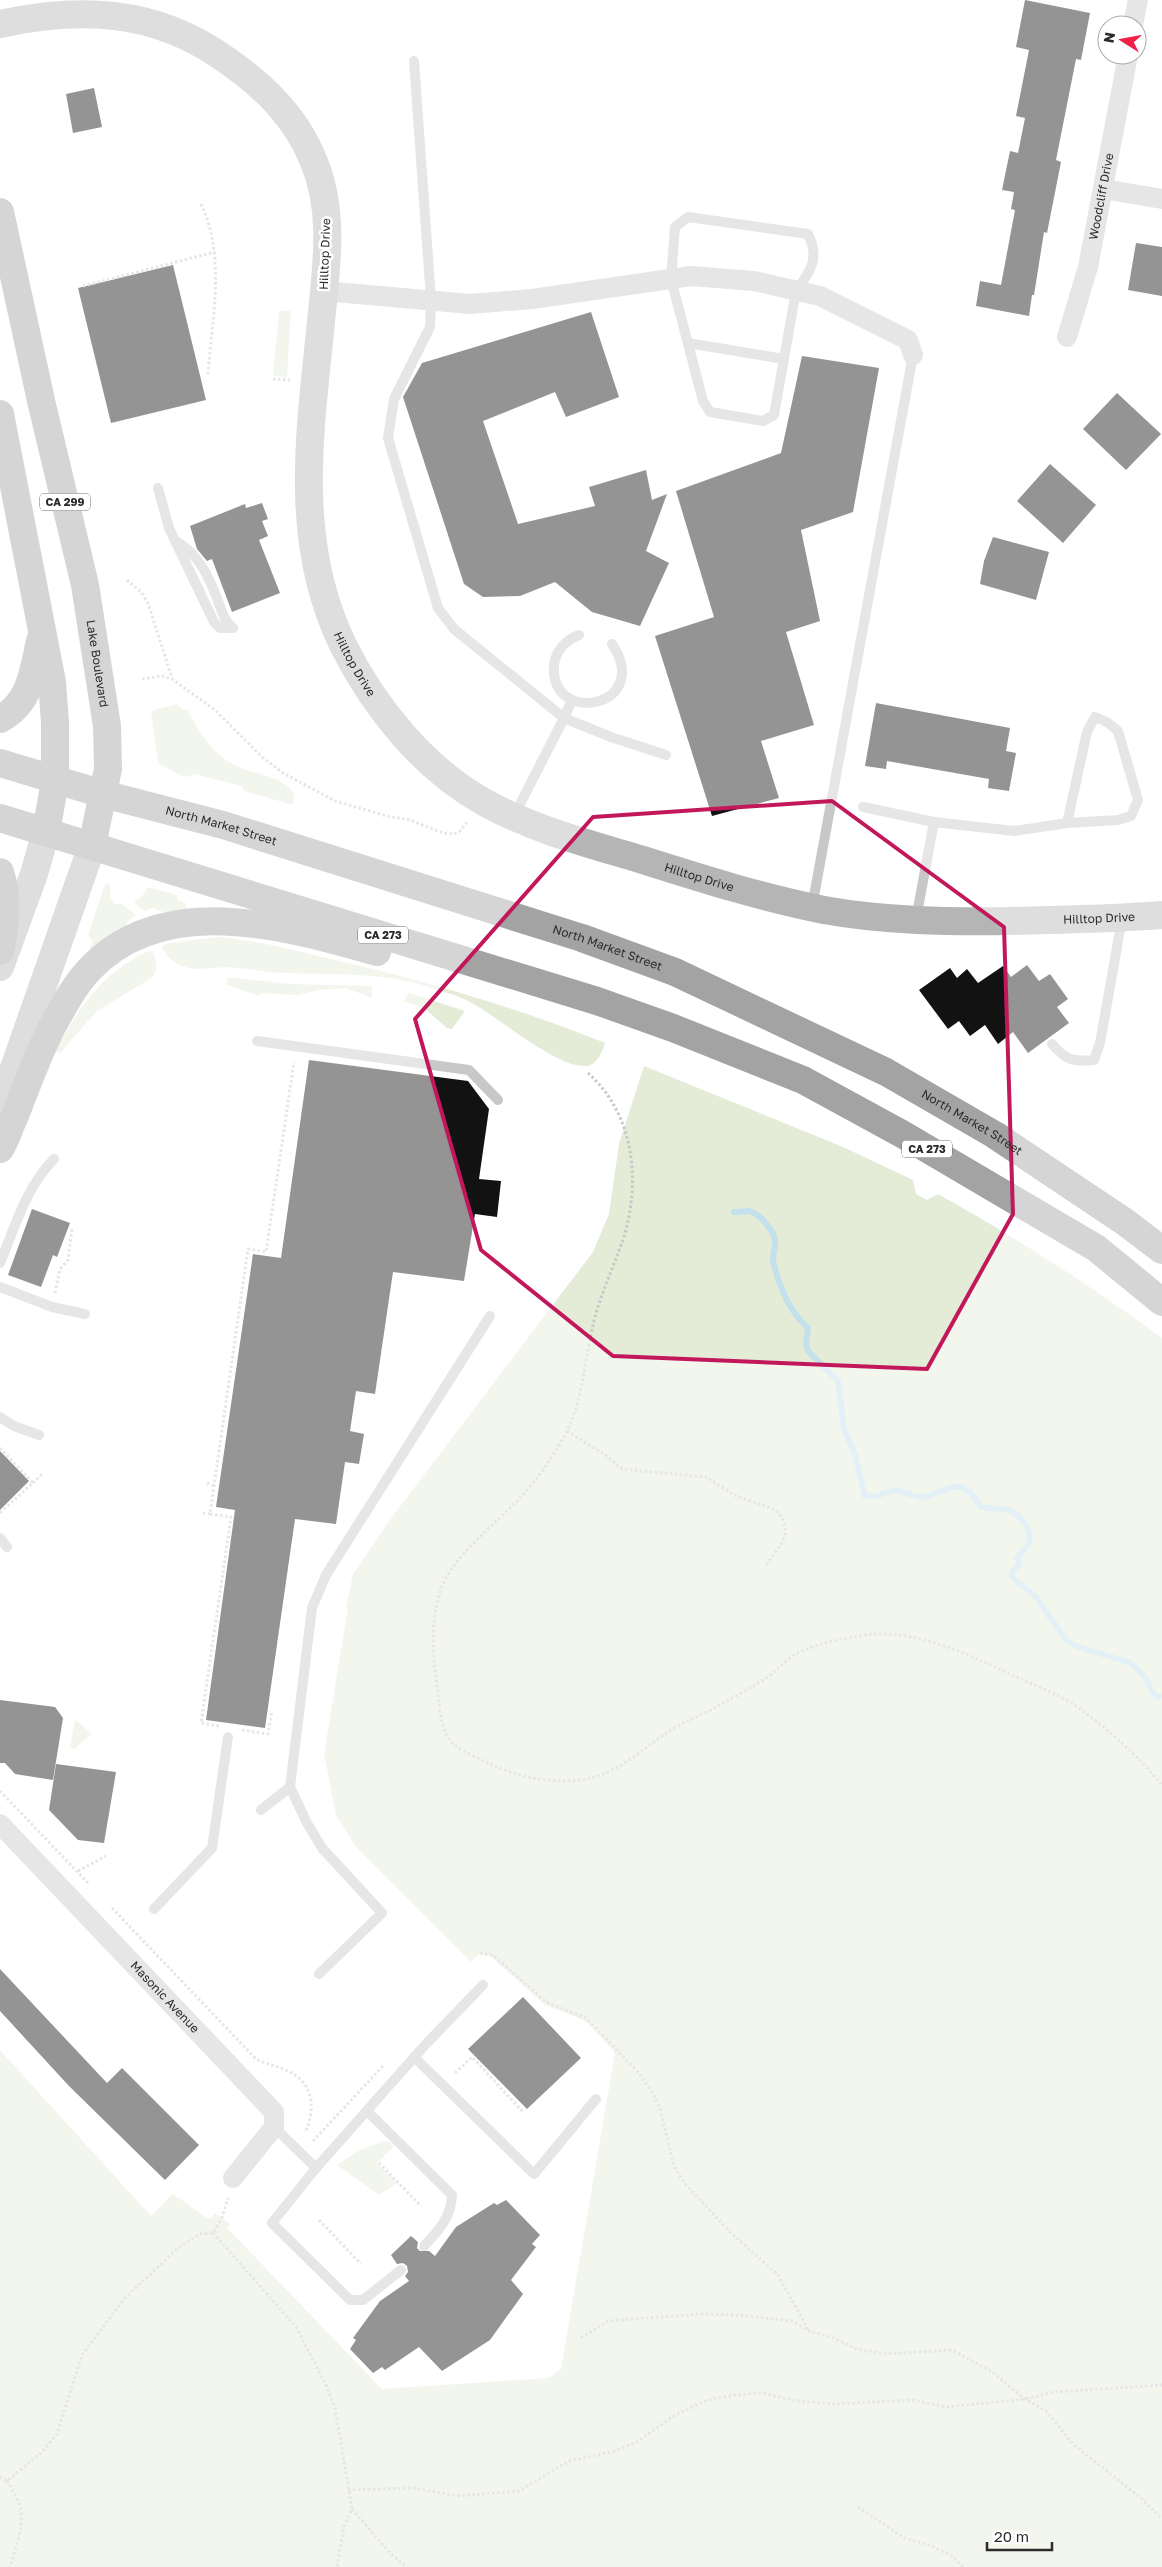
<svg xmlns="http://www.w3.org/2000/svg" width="1162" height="2567" font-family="'Golos Text',sans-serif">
	<rect width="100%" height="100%" fill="#fff"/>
	<g fill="#e4ebd7">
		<path d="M279,311H291L287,377L273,376Z"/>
		<path d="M177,704L184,710L187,709C200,734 212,754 238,767C256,775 281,775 294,793L293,805L244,791L242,786L194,774L187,777L180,775L158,763L151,711Z"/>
		<path d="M110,883V896L114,904H122L136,915L127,922V927L92,949L90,948L93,941L88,935L105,884Z"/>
		<path d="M148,887L177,895L178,901L186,903V909L164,912L153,908L144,911L134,902L143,895Z"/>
		<path d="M217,937C259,940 302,952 344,962C432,983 521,1009 605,1043C602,1053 596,1067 584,1066C555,1066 499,1018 472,1003C456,994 436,990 419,984C375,972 332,975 287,973C267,973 247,968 227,967C213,967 199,971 185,967C175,964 167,957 162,948L165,944Z"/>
		<path d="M149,951L153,953C157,962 158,968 153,977L97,1011L60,1053L56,1052C58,1044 64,1035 69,1028C88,994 113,967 149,951Z"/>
		<path d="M228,977L289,984L372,986V998L346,988L319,990L297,995L259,993L261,997L226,984Z"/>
		<path d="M409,993L465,1011L452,1029L447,1028L424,1008L404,1001Z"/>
		<path d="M644,1066L843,1147L913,1180L916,1194L927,1200L938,1194C1015,1237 1090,1285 1162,1338V2567H0V2050L151,2216L172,2194C182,2199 203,2217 210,2219L215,2213L230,2224L227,2228L382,2389L549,2378L561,2369L615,2053L590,2025L583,2020L545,2005L490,1956L478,1955L471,1962L356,1847L336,1815L324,1754L348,1608H346L353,1574L392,1517L593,1252L609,1214L619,1144Z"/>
		<path d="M75,1719L92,1734L77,1746V1749L70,1748Z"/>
		<path d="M383,2141L392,2143L393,2147L377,2163L397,2183L379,2195L337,2165L358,2151Z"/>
	</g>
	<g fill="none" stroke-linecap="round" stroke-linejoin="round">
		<path stroke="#c2e1ec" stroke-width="6" d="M734,1212C739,1212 745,1211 749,1211C759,1213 776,1232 775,1243C775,1251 771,1256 774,1265C781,1290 789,1311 808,1328L806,1343L808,1351L838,1381L844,1430L855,1454L865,1496H876L895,1490L923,1498L952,1487H962L971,1493L981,1507C1002,1511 1011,1504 1025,1524C1028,1529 1031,1537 1029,1543C1027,1548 1020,1553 1017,1558L1020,1564L1012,1572V1577L1036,1597L1066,1640L1076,1646L1131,1663L1145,1677L1153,1693L1158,1697L1162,1696"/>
	</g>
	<g fill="#121212">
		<path d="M1025,0L1090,13L1081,60L1076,59L1056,160L1061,162L1047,233L1044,232L1034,295H1032L1029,316L976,306L980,281L1001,285L1015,210L1011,209L1014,192L1002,190L1010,151L1018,153L1025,118L1016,116L1029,50L1016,47Z"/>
		<path d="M94,88L102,127L73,133L66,94Z"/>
		<path d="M1136,243L1162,247V296L1128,290Z"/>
		<path d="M173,265L206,400L111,423L78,288Z"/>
		<path d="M591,312L619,397L566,417L555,392L483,421L518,524L595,506L589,487L646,470L652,500L667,494L646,551L669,563L640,626L592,612L555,582L520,596L483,597L464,584L403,397L422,363Z"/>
		<path d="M802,356L879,368L853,512L801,530L820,621L786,632L814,725L761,741L779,798L712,816L655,636L714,617L676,491L781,453Z"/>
		<path d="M1117,393L1161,434L1126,470L1083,429Z"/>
		<path d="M1050,464L1096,505L1063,543L1017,501Z"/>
		<path d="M262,503L268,519L262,521L268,536L259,540L280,593L232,612L212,559L207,561L197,549L190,526L245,504L246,508Z"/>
		<path d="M993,537L1049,552L1036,600L980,584L984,561Z"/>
		<path d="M876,703L1010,728L1006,751L1016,753L1009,791L988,788L989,779L887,761L886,769L865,766Z"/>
		<path d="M1027,965L1039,981L1050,974L1068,999L1057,1007L1069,1023L1028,1053L1013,1032L998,1044L985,1025L970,1036L959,1021L948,1029L919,990L950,968L957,978L967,969L978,983L1003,966L1011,977Z"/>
		<path d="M309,1060L468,1081L489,1109L479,1179L501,1181L497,1217L475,1214L464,1281L393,1272L375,1394L356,1391L350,1431L364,1434L359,1464L345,1462L336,1524L295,1519L265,1728L206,1720L235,1510L216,1507L253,1254L281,1258Z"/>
		<path d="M32,1209L70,1223L57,1257L53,1255L41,1287L8,1275Z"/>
		<path d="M0,1451L29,1481L0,1510Z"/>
		<path d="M0,1700L55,1707L63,1718L53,1780L15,1774L5,1763H0Z"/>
		<path d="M56,1764L116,1772L104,1843L78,1840L49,1810Z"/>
		<path d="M0,1969L107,2083L122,2068L199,2145L165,2180L69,2086L0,2011Z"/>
		<path d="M523,1997L581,2058L527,2109L468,2049Z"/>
		<path d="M506,2200L540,2235L532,2244L536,2247L511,2280L523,2294L490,2340L442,2371L419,2347L385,2370L382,2367L373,2373L350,2349L356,2340L353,2338L380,2301L409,2281L405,2276L408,2272L407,2266L403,2263L397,2264L391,2255L411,2236L418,2242L417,2248L420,2251H429L435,2256L456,2227L494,2203L497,2205Z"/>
	</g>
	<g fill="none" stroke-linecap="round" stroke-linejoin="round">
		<g stroke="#c8c8c8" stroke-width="3" stroke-dasharray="2.5 2.5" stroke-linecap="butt">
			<path d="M201,204C226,257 212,317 208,374"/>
			<path d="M83,286L215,252"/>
			<path d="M273,379L290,380"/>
			<path d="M127,580L141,592L148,603L172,678"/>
			<path d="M142,679L162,676L172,679L215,710L262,757L283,773L335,801L387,816L410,820L443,833L454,834L460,831L468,821"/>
			<path d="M588,1073C634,1114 641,1180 624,1237C614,1266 600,1295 593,1325C584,1363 583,1402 564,1437C550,1461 533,1486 513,1505C491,1527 466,1547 449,1573C429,1605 432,1651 437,1686C439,1701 440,1727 449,1739C458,1751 475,1756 488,1763C524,1780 571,1789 608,1772C632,1761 651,1742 673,1729C686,1720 701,1716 714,1708C732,1698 751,1688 768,1677C779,1669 787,1658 798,1653C816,1644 839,1639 858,1636C914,1626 971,1656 1021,1679C1039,1687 1060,1695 1076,1706C1107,1728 1138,1756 1162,1785"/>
			<path d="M55,1293L60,1269L68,1260L72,1229"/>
			<path d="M567,1431L604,1454L622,1469L706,1477L734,1495L776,1510L783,1519L786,1532L782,1543L766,1565"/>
			<path d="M0,1448L33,1483L1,1512L0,1511"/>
			<path d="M33,1483L42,1474"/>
			<path d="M207,1483L214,1486"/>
			<path d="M203,1513L210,1514"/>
			<path d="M219,1726L201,1723L231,1517L210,1514L248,1249L266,1252L294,1062"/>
			<path d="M242,1730L268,1734L272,1711"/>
			<path d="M0,1791L88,1883"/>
			<path d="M78,1871L106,1856"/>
			<path d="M112,1908L256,2059C267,2065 279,2066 290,2072C315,2085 315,2110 305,2133"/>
			<path d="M480,1953L493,1955L546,2002L586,2018L637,2071L651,2090L660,2108L674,2167L686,2185L730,2232L778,2275L809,2331"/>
			<path d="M455,2073L472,2057L524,2113"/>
			<path d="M313,2141L384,2065"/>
			<path d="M379,2163L421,2206"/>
			<path d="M319,2220L361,2264"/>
			<path d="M213,2233L296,2327L326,2385L335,2408L352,2509L344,2526L337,2567"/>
			<path d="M581,2338L608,2321L700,2314L737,2315L792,2321L809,2331L831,2337L857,2349L886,2354L952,2350L991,2371L1025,2399L1046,2411L1073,2444L1142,2499L1162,2519"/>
			<path d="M0,2477L7,2481L42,2452L57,2434L82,2355L124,2299L177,2249L200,2234L213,2233L222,2218L228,2198"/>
			<path d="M7,2481C11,2488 17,2497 20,2505C25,2524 15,2549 10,2567"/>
			<path d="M348,2490L414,2488L458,2496L519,2491L569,2461L615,2451L637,2442L675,2415L707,2400L735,2395L763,2393L796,2401L834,2404L912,2400L947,2407L1025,2399L1054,2392L1162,2385"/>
			<path d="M858,2507L904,2538L929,2545L952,2556L963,2567"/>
			<path d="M352,2509L392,2555L407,2567"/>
		</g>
		<g stroke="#c8c8c8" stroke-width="10">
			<path d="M414,61L431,299L430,327L394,399L388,438L438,608L454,629L564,718L514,816"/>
			<path d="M688,217L808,234C820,258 811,271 796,291L774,415L763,421L710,412L703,401L671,279L675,227Z"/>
			<path d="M688,343L784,359"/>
			<path d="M158,488L169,528L214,622L220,628H233"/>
			<path d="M176,541C199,554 209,577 218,601C222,611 224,621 233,628"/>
			<path d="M579,635C566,640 555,651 554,666C550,727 654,707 612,644"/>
			<path d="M572,700L564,718L611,737L666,755"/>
			<path d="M863,807L934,822"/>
			<path d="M812,907L913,355"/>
			<path d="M916,919L934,822L1014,831L1067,823L1118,820L1131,816L1138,800L1118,731L1107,722L1095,717L1087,732L1067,823"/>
			<path d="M257,1041L469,1070L498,1100"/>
			<path d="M1052,1044C1066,1060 1072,1062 1094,1060L1100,1043L1122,919"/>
			<path d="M0,1263C15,1227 26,1187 54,1159"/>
			<path d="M0,1287L52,1307L85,1314"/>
			<path d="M0,1417L14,1426L39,1435"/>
			<path d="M0,1538L7,1547"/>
			<path d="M261,1810L290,1787"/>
			<path d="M154,1909L212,1848L228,1737"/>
			<path d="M319,1974L382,1913L322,1848L307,1823L290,1787L312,1608L326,1575L490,1316"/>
			<path d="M414,2057L534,2174L596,2099"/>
			<path d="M367,2111L452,2195C451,2218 438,2231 424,2246"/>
			<path d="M274,2127L316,2168L426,2044L483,1985"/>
			<path d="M316,2168L272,2223L350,2300H363L401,2270"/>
		</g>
		<g stroke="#c8c8c8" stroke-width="20">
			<path d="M1133,25L1138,0"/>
			<path d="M1103,189L1162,199"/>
			<path d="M324,291L470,304L532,299L691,276L754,281L820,296L908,340L913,355"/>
			<path id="s1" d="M1067,337L1088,267L1128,55"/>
			<path id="s2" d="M0,1824L274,2112V2127L233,2178"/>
		</g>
		<g stroke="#b5b5b5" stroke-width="28">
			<path id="s3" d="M0,24C80,7 153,9 222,57C262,84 296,116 314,162C334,210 327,262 322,312C311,426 291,538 343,645C374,707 423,768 484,802C534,830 590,844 643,860C703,879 763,898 824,910C885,921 948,922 1011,921C1061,920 1111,919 1162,915"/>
			<path d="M0,967L34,874L46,832"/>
			<path d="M0,1108L92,846"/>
		</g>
		<g stroke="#a3a3a3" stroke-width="28">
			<path id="s4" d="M0,212L42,405L85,585L107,726L108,769L92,846"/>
			<path d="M0,414L52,682L55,723V781L46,832"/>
			<path d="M0,719C31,703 33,671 40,641"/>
			<path id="s5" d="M0,763L103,794L223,825L582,938L675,972L886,1072L995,1135L1125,1222L1162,1250"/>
			<path d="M0,818L597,1001L673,1028L803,1080L902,1134L1096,1248L1162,1302"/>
			<path d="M0,872C8,896 6,927 0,951"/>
			<path d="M0,1149C6,1140 9,1128 14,1118C26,1088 37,1056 52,1027C63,1007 74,986 89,970C164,890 287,927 377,952"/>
		</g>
	</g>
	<path d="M0 0H1162V2567H0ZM832,801L1004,927L1013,1214L927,1369L613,1356L481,1250L415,1019L593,817Z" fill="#fff" fill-opacity=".55" fill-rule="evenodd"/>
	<path fill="none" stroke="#c2185b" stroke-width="4" stroke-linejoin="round" d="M832,801L1004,927L1013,1214L927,1369L613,1356L481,1250L415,1019L593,817Z"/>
	<g text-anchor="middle" stroke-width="5" stroke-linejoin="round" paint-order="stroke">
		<g fill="#fff" stroke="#6b6b6b" stroke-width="1">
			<rect x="40" y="493.5" width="50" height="17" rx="4"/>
			<rect x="358" y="926.5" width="50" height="17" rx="4"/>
			<rect x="902" y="1140.5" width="50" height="17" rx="4"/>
		</g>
		<g font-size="11" font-weight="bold" fill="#2b2b2b">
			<text x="65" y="506">CA 299</text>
			<text x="383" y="939">CA 273</text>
			<text x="927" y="1153">CA 273</text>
		</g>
		<g font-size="12" fill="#2b2b2b" stroke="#fff">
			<text dy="4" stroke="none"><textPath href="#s1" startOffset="145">Woodcliff Drive</textPath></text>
			<text transform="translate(325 254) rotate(-88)" y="4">Hilltop Drive</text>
			<text dy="4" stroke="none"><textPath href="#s4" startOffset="462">Lake Boulevard</textPath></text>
			<text dy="4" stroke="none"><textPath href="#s3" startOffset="886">Hilltop Drive</textPath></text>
			<text dy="4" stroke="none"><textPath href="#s5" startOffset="230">North Market Street</textPath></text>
			<text dy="4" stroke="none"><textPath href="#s3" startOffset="1306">Hilltop Drive</textPath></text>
			<text dy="4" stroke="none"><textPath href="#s3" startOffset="1711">Hilltop Drive</textPath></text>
			<text dy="4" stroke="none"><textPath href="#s5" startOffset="635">North Market Street</textPath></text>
			<text dy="4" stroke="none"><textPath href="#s5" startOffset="1040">North Market Street</textPath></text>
			<text dy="4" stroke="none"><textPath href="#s2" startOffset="239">Masonic Avenue</textPath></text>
		</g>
	</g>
	<g transform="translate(1122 40) rotate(281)"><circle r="24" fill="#ffffff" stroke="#aaaaaa"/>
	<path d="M0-4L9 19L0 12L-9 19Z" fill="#ef2149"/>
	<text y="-8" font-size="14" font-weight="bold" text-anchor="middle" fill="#2b2b2b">N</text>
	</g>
	<path d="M987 2542v8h65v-8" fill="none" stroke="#2b2b2b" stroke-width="2.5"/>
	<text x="994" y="2542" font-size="15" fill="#2b2b2b" stroke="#ffffff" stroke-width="4" paint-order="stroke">20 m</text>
</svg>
